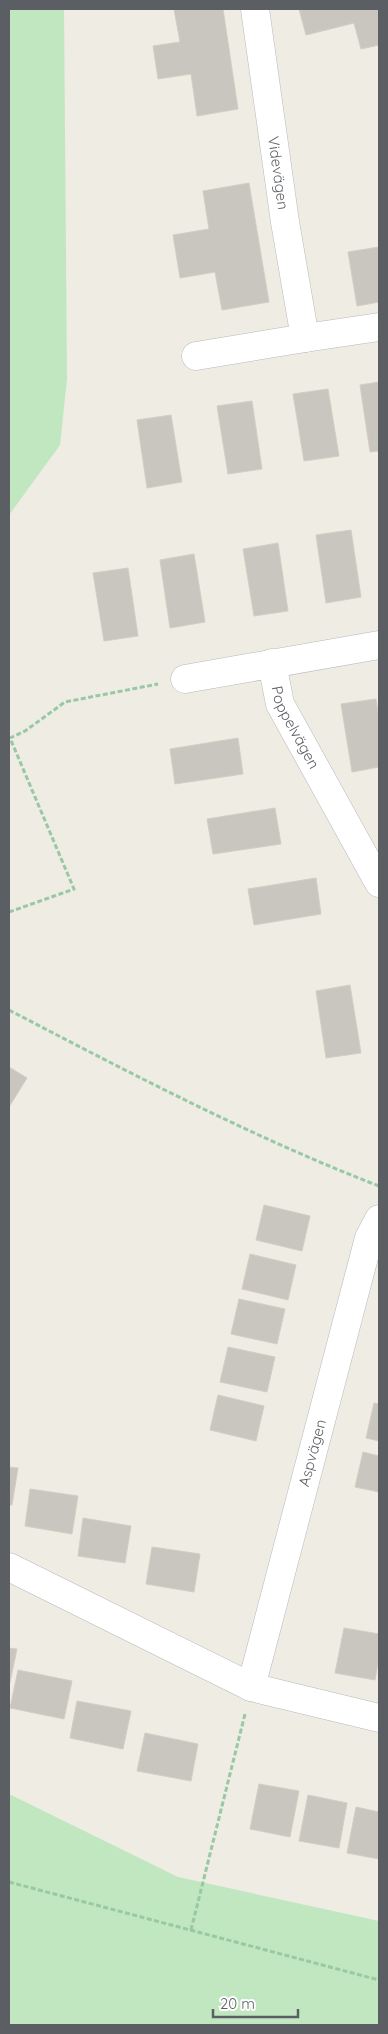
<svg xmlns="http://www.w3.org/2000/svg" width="388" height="2034" font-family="Quicksand,sans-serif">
	<rect width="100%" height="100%" fill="#eeece3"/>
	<g fill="#c0e7bf">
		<path d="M9,9H64L67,379L60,445L9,515Z"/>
		<path d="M9,1794L178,1877L379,1921V2025H9Z"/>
	</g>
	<g fill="#c9c6c0" stroke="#d3cec1">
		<path d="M174,9H223L238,109L197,116L191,74L158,79L153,46L180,42Z"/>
		<path d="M299,9H379V45L361,49L354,23L306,35Z"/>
		<path d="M249,183L269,302L222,310L215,272L180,278L173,235L209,229L203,191Z"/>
		<path d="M379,247V302L357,306L348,252Z"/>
		<path d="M379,382V451L370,452L360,385Z"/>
		<path d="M328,389L339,456L304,461L293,394Z"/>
		<path d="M252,401L262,469L228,474L217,406Z"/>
		<path d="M171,415L182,482L147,488L137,420Z"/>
		<path d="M351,530L361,597L326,603L316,535Z"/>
		<path d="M278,543L288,611L254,616L243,549Z"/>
		<path d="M194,554L205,622L170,628L160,560Z"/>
		<path d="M128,568L138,636L104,641L93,573Z"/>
		<path d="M376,699L379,719V767L352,772L341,704Z"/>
		<path d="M238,738L243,774L175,784L170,749Z"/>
		<path d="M275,808L281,844L213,854L207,819Z"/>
		<path d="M316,878L321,914L254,925L248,889Z"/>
		<path d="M350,985L361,1053L326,1058L316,991Z"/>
		<path d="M9,1067L27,1078L9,1107Z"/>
		<path d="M264,1205L310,1216L302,1251L256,1240Z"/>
		<path d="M250,1254L296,1265L288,1300L242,1289Z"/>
		<path d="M239,1299L285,1309L277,1344L231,1334Z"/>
		<path d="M228,1347L275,1357L267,1392L220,1382Z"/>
		<path d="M218,1395L264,1406L256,1441L210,1430Z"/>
		<path d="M374,1403L379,1404V1441L366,1438Z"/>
		<path d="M363,1452L379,1456V1492L355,1487Z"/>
		<path d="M9,1467L18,1468L12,1505H9Z"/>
		<path d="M30,1489L78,1496L72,1534L25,1526Z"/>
		<path d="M83,1518L131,1526L125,1563L78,1556Z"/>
		<path d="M152,1547L200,1554L194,1592L146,1584Z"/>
		<path d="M344,1628L379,1634V1657L375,1680L335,1673Z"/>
		<path d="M9,1648L17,1649L9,1687Z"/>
		<path d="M18,1670L72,1681L64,1719L10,1708Z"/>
		<path d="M77,1701L131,1711L123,1749L70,1738Z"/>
		<path d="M145,1733L198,1744L191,1781L137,1771Z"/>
		<path d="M259,1784L299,1791L290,1837L250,1829Z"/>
		<path d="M308,1795L347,1803L339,1848L299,1841Z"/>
		<path d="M356,1807L379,1812V1859L347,1853Z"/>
	</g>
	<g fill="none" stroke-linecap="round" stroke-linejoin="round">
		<defs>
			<g id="minor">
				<path d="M305,338L379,327"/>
				<path d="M196,356L305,338L285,222L255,9"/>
				<path id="s1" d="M272,663L280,704L379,883"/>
				<path d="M185,679L379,645"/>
				<path d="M9,1567L251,1687L379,1718"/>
				<path id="s2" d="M251,1687L369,1238L379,1219"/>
			</g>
		</defs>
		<use href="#minor" stroke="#b6b9be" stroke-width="29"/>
		<g stroke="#98c8a4" stroke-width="3" stroke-dasharray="5 2.5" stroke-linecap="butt">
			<path d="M9,912L74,889L10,738L25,731L65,702L158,684"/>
			<path d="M9,1010C130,1073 252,1137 379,1186"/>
			<path d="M9,1882L379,1980"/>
			<path d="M191,1930L245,1714"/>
		</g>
		<use href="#minor" stroke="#fff" stroke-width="28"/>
	</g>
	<g text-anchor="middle" stroke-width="4.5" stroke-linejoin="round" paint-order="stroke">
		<g font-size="15" fill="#5b5f64" stroke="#fff">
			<text transform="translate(278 173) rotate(82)" y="5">Videvägen</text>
			<text dy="5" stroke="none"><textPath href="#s1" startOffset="69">Poppelvägen</textPath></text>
			<text dy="5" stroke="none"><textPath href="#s2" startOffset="242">Aspvägen</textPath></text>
		</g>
	</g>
	<rect width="388" height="2034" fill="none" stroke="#5b5f64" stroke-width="20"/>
	<path d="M213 2009v8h85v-8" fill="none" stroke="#5b5f64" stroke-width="2.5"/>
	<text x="220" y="2009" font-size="15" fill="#5b5f64" stroke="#ffffff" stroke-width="4" paint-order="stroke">20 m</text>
</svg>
